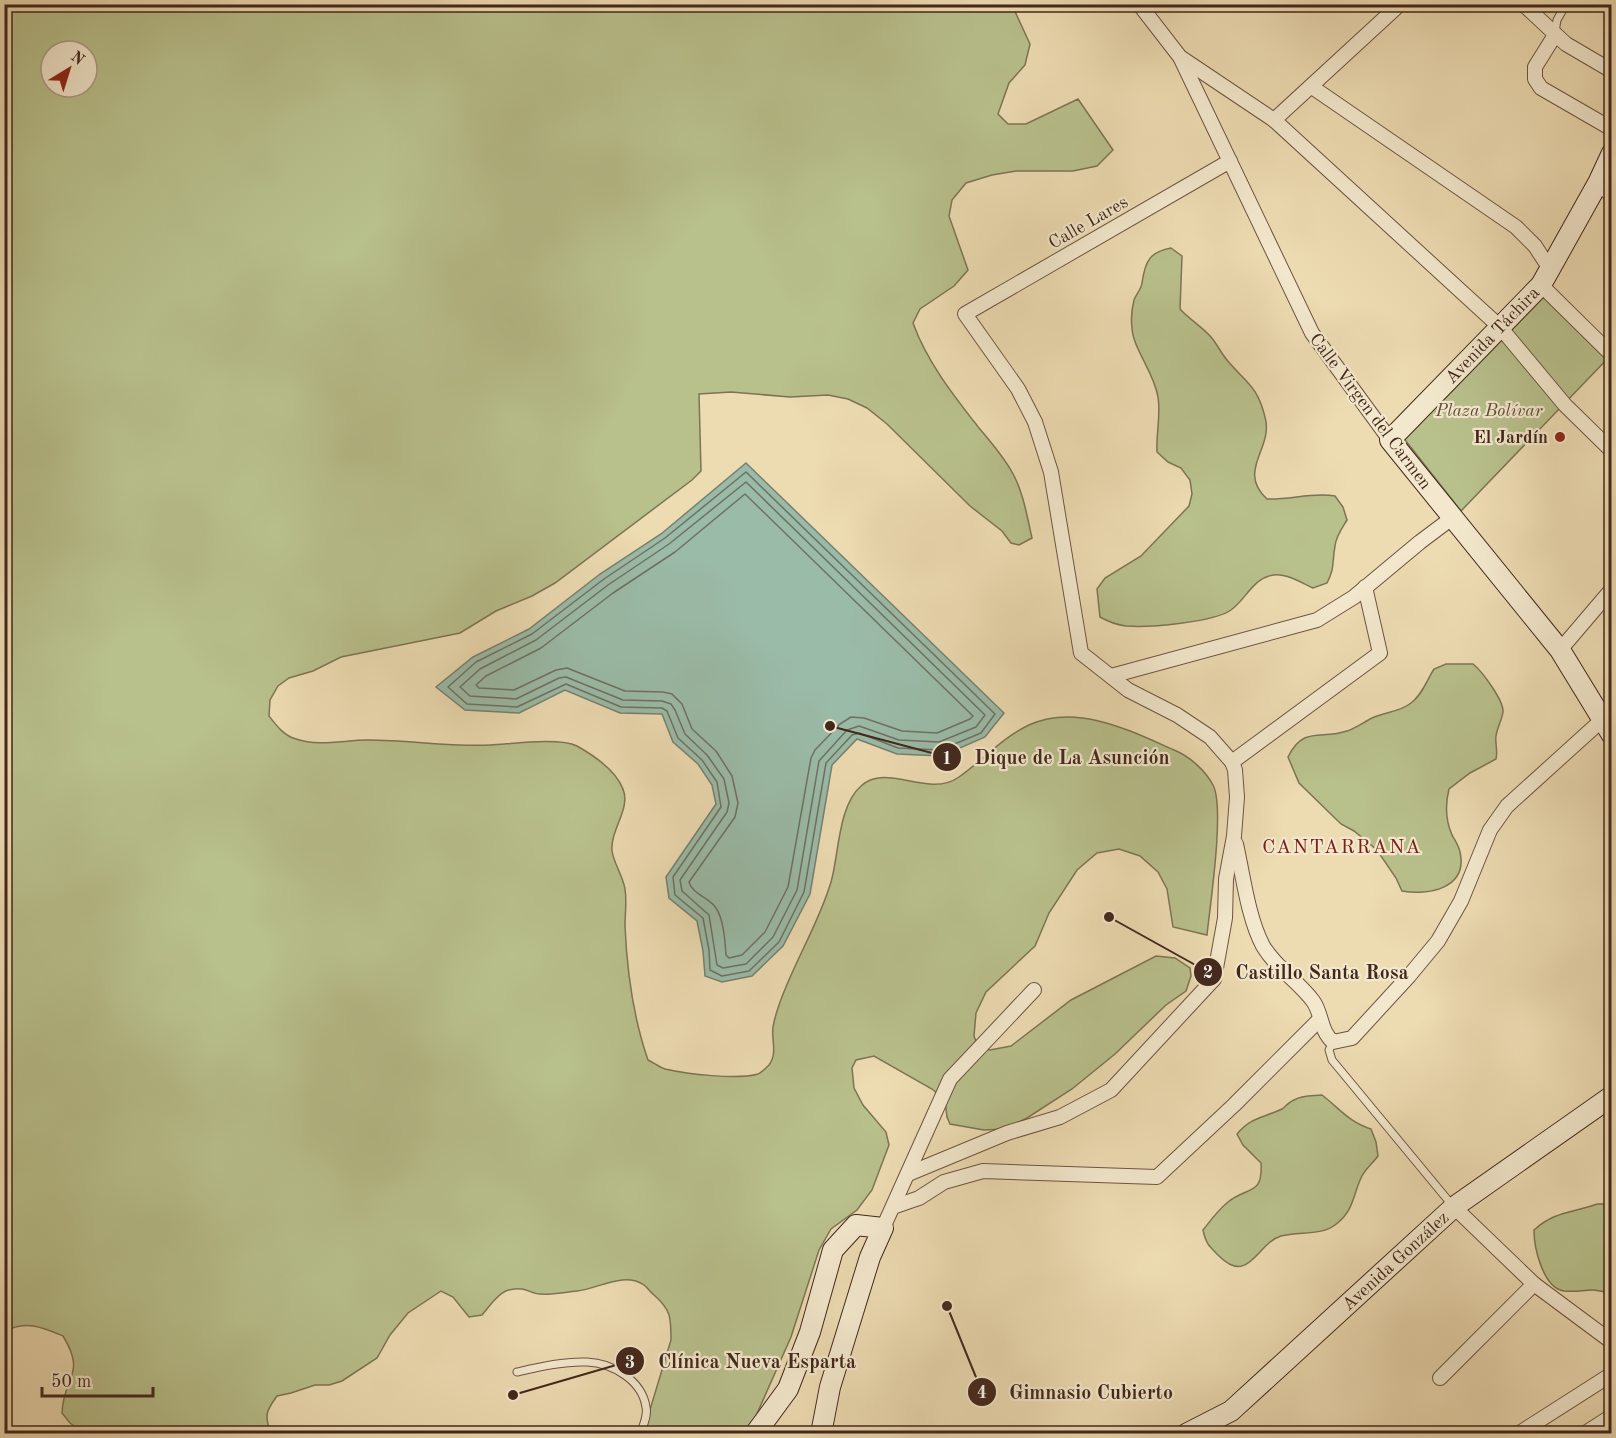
<svg xmlns="http://www.w3.org/2000/svg" width="1616" height="1438" font-family="'Old Standard TT',serif">
	<rect width="100%" height="100%" fill="#eddbb2"/>
	<filter id="stains"><feTurbulence type="fractalNoise" baseFrequency=".00333" numOctaves="4"/><feColorMatrix values="0 0 0 0 .2 0 0 0 0 .09 0 0 0 0 .02 0 0 0 .5 -.17"/></filter>
	<radialGradient id="worn" r=".72"><stop offset=".6" stop-color="#630" stop-opacity="0"/><stop offset="1" stop-color="#630" stop-opacity=".3"/></radialGradient>
	<g fill="#b8c08c" stroke="#7d7454" stroke-width="1.5" fill-rule="evenodd">
		<path d="M5,5H1012L1030,44L1025,65L1009,83L998,114L1008,124H1026L1078,99L1113,150L1097,166L1073,171H1016L992,175L966,183L952,200L949,216L968,270L954,286L920,309L913,323C927,362 954,396 979,428C991,442 1003,456 1012,472C1023,491 1027,516 1032,538L1019,545L1011,543L1002,531L970,506L887,424L867,408L848,399L828,395L790,397L731,392L699,394L701,471L692,480L555,583L532,596L496,611L460,633L341,657L313,671L289,678L278,686L270,700L269,716C276,725 284,736 296,739C319,747 344,740 368,740C409,740 450,747 491,745C511,744 559,737 577,746C593,755 616,771 623,789C631,809 610,830 612,851C614,864 623,876 625,889C627,901 625,914 625,926C627,972 633,1017 648,1060C654,1063 659,1067 665,1069C687,1074 737,1080 758,1074C761,1073 766,1068 769,1065C778,1053 771,1039 773,1027C774,1021 776,1014 778,1008C792,965 818,926 831,882C839,854 838,806 861,786C887,762 928,799 959,777C982,761 1003,737 1029,725C1077,703 1131,731 1174,750C1189,756 1205,770 1213,785C1225,808 1210,905 1207,935L1173,927L1167,889L1158,872L1140,856L1119,849L1097,853L1077,870L1049,913L1035,946L986,992L976,1013L974,1036L978,1047L990,1050L1011,1046L1071,1000L1156,956L1175,958L1190,968L1191,976L1186,991L1166,1005L1115,1054L1072,1089L1027,1118L1004,1129L984,1130L950,1124L947,1117L945,1100L932,1089L874,1056L856,1060L852,1068L854,1088L863,1105L886,1132L889,1145L872,1190L857,1210L831,1229L819,1250L791,1337L752,1425L746,1433H643L671,1340C671,1317 671,1310 654,1295C650,1292 648,1288 644,1285C624,1271 598,1289 577,1291C565,1292 552,1295 540,1294C534,1294 528,1290 522,1289C502,1286 494,1301 482,1315L469,1317L453,1297L441,1291L408,1313L390,1335L377,1358L342,1381L329,1385H315L291,1393L277,1396C266,1411 264,1416 271,1433H84L70,1423L62,1413C63,1377 87,1375 63,1336C44,1328 24,1319 5,1332ZM51,51H87V87H51Z"/>
		<path d="M1171,248L1182,256L1180,309C1189,319 1201,326 1211,337C1217,344 1221,353 1227,360C1246,383 1257,385 1265,417C1274,449 1236,470 1267,499C1290,500 1313,492 1335,496L1343,507L1347,520C1342,528 1336,536 1335,546C1332,562 1335,568 1327,583L1313,588C1300,582 1283,571 1269,576C1252,581 1245,600 1231,610C1214,622 1149,628 1126,626C1117,625 1109,622 1100,617L1097,589L1105,578L1141,556L1189,506L1192,494L1190,480L1181,468L1168,462L1157,452C1156,433 1161,415 1158,397C1154,372 1133,349 1132,328C1131,320 1132,308 1134,300C1136,294 1141,290 1142,283C1145,262 1149,252 1171,248Z"/>
		<path d="M1541,285L1611,355L1461,511L1398,431Z"/>
		<path d="M1446,664H1473C1482,671 1504,701 1503,712C1502,720 1497,728 1496,736C1495,744 1498,751 1496,759L1470,773L1449,789C1445,805 1445,819 1452,835C1455,840 1459,846 1460,852C1468,888 1429,896 1402,891L1396,878L1377,850L1354,831L1341,824L1299,783L1288,757C1304,725 1321,740 1347,731C1356,728 1364,722 1372,718C1385,712 1400,712 1411,703C1422,695 1427,680 1434,669Z"/>
		<path d="M1322,1095C1339,1108 1350,1123 1371,1129L1376,1142L1378,1156C1373,1163 1364,1170 1361,1178C1353,1195 1354,1211 1335,1225C1320,1236 1299,1231 1281,1236C1257,1243 1249,1286 1219,1256C1209,1246 1206,1244 1203,1230C1211,1220 1218,1210 1228,1202C1248,1186 1263,1196 1261,1163L1243,1145L1237,1134C1251,1117 1263,1118 1282,1109C1286,1106 1289,1102 1294,1100C1302,1095 1312,1096 1322,1095Z"/>
		<path d="M1597,1204H1611V1294C1591,1286 1583,1293 1564,1291C1543,1288 1534,1248 1534,1230C1555,1211 1572,1213 1597,1204Z"/>
	</g>
	<path fill="#9abba8" stroke="#778070" stroke-width="1.5" d="M746,463L1004,713L985,737L942,756L897,754L857,739L832,765L810,894L783,946L752,976L722,982L705,976L703,951L697,921L669,898L666,877L716,804L712,785L698,764L673,742L662,714L620,713L565,690L519,713L465,710L436,687L473,657L529,629L600,574L661,534Z"/>
	<g fill="none" stroke-linecap="round" stroke-linejoin="round">
		<g stroke="#6e7162" stroke-width="1.5">
			<path d="M746,472L995,714L981,733L940,750L898,748L859,733L852,735L826,763L804,892L779,942L749,971L722,976L710,970L709,950L703,918L675,895L673,877L721,807L717,782L702,760L678,738L667,711L662,708L621,707L566,684L517,707L467,704L448,687L476,662L532,634L604,579L665,538Z"/>
			<path d="M746,482L985,715L976,727L939,742L899,740L859,726L847,730L819,761L797,890L773,937L746,964L723,968L717,965L709,915L682,891L680,880L727,812L729,803L724,779L707,755L685,734L675,710L671,704L662,701L623,700L566,677L559,678L516,699L470,696L460,687L480,669L536,640L608,585L669,544Z"/>
			<path d="M745,494L973,716L970,719L937,733L902,731L864,718L851,717L840,724L815,750L811,758L788,887L765,932L742,955L729,958L726,955C725,942 724,920 716,908C710,898 692,894 689,882L735,817L738,803L732,776L716,751L692,729L682,704L672,694L663,692L625,691L567,668L556,670L514,690L479,688L476,685L486,676L541,648L613,593L675,552Z"/>
		</g>
		<defs>
			<g id="lane">
				<path d="M1555,32L1557,20L1566,4"/>
				<path d="M1333,1042L1329,1050L1332,1060L1452,1205"/>
				<path d="M517,1372C539,1367 564,1361 587,1362C612,1363 642,1380 646,1407C648,1416 643,1426 640,1434"/>
			</g>
			<g id="street">
				<path d="M1139,4L1180,57L1274,120L1500,327L1565,405L1612,451"/>
				<path d="M1523,4L1566,44L1612,71"/>
				<path d="M1555,35L1535,67V79L1541,88L1612,129"/>
				<path d="M1181,59L1312,333L1390,440"/>
				<path d="M1312,87L1516,227L1535,246L1550,269"/>
				<path d="M1274,120L1400,4"/>
				<path d="M1599,181L1612,197"/>
				<path d="M1541,285L1612,355"/>
				<path d="M1560,650L1612,589"/>
				<path d="M1111,676L1317,620L1354,597L1420,542L1452,518"/>
				<path d="M1232,762L1380,653L1365,587"/>
				<path d="M1236,844C1243,875 1248,918 1263,946C1276,968 1298,981 1313,1001C1322,1013 1320,1031 1333,1042L1352,1038L1409,976L1438,941L1461,901L1490,830L1507,806L1602,720"/>
				<path d="M908,1174L1007,1133L1060,1117L1111,1090L1214,979L1225,918L1226,879L1234,836L1237,797L1235,770L1232,762L1210,737L1177,715L1128,690L1081,653L1051,472L1035,422L1018,389L965,314L1230,161"/>
				<path d="M893,1207L919,1198L944,1182L983,1171L1157,1177L1234,1105L1320,1019"/>
				<path d="M1454,1207L1534,1284L1612,1342"/>
				<path d="M883,1228L950,1079L1034,990"/>
				<path d="M1440,1378L1534,1284"/>
				<path d="M1518,1434L1612,1374"/>
				<path d="M1584,1434L1612,1416"/>
			</g>
			<g id="secondary">
				<path d="M1612,153L1599,181L1541,285L1390,440L1560,650L1612,735"/>
				<path d="M755,1434L788,1389L810,1332L833,1250L856,1225L883,1228L870,1257L830,1387L821,1434"/>
				<path id="s1" d="M1186,1434L1231,1411L1454,1207L1612,1096"/>
			</g>
		</defs>
		<use href="#lane" stroke="#6d5442" stroke-width="9"/>
		<use href="#street" stroke="#6d5442" stroke-width="16"/>
		<use href="#secondary" stroke="#42271c" stroke-width="22"/>
		<use href="#lane" stroke="#f3e8cd" stroke-width="7"/>
		<use href="#street" stroke="#f3e8cd" stroke-width="14"/>
		<use href="#secondary" stroke="#f3e8cd" stroke-width="20"/>
	</g>
	<circle fill="#8f2418" stroke="#f3e8cd" stroke-width="2" cx="1560" cy="437" r="6"/>
	<g text-anchor="middle" stroke-width="4.5" stroke-linejoin="round" paint-order="stroke">
		<g font-size="18" fill="#42271c" stroke="#f3e8cd">
			<text transform="translate(1088 222) rotate(-30)" y="6">Calle Lares</text>
			<text transform="translate(1492 335) rotate(-46)" y="6">Avenida Táchira</text>
			<text transform="translate(1371 411) rotate(53)" y="6">Calle Virgen del Carmen</text>
			<text dy="6" stroke="none"><textPath href="#s1" startOffset="273">Avenida González</textPath></text>
		</g>
		<g font-size="18" font-style="italic" fill="#604d38" stroke="#f3e8cd">
			<text x="1489" y="416">Plaza Bolívar</text>
		</g>
		<g font-size="18" font-weight="bold" fill="#42271c" stroke="#f3e8cd" text-anchor="end">
			<text x="1548" y="443">El Jardín</text>
		</g>
		<g font-size="20" letter-spacing="1.5" fill="#7a1f14" stroke="#f3e8cd">
			<text x="1342" y="853">CANTARRANA</text>
		</g>
	</g>
	<path fill="none" stroke="#42271c" stroke-width="2" d="M830 726L947 757M1109 917L1208 972M513 1395L630 1361M947 1306L982 1392"/>
	<g fill="#42271c" stroke="#f3e8cd" stroke-width="2">
		<circle cx="830" cy="726" r="6"/>
		<circle cx="1109" cy="917" r="6"/>
		<circle cx="513" cy="1395" r="6"/>
		<circle cx="947" cy="1306" r="6"/>
		<circle cx="947" cy="757" r="15"/>
		<circle cx="1208" cy="972" r="15"/>
		<circle cx="630" cy="1361" r="15"/>
		<circle cx="982" cy="1392" r="15"/>
	</g>
	<g font-size="18" text-anchor="middle" font-weight="bold" fill="#fff">
		<text x="947" y="764">1</text>
		<text x="1208" y="978">2</text>
		<text x="630" y="1368">3</text>
		<text x="982" y="1398">4</text>
	</g>
	<g font-size="20" text-anchor="middle" font-weight="bold" fill="#42271c" stroke="#f3e8cd" stroke-width="4.5" stroke-linejoin="round" paint-order="stroke">
		<text x="1072" y="764">Dique de La Asunción</text>
		<text x="1322" y="979">Castillo Santa Rosa</text>
		<text x="757" y="1368">Clínica Nueva Esparta</text>
		<text x="1091" y="1399">Gimnasio Cubierto</text>
	</g>
	<rect width="1616" height="1438" fill="none" stroke="#eddbb2" stroke-width="24"/>
	<rect x="6" y="6" width="1604" height="1426" fill="none" stroke="#42271c" stroke-width="3"/>
	<rect x="12" y="12" width="1592" height="1414" fill="none" stroke="#42271c" stroke-width="1.5"/>
	<g transform="translate(69 69) rotate(38)"><circle r="28" fill="#f3e8cd" stroke="#ac9b86" stroke-width="1.5"/>
	<path d="M0-4.5L10 22L0 15L-10 22Z" fill="#8f2418"/>
	<text y="-9" font-size="16" font-weight="bold" text-anchor="middle" fill="#42271c">N</text>
	</g>
	<path d="M42 1387v9h111v-9" fill="none" stroke="#42271c" stroke-width="3"/>
	<text x="51" y="1387" font-size="18" fill="#42271c" stroke="#f3e8cd" stroke-width="4.5" paint-order="stroke">50 m</text>
	<rect width="100%" height="100%" filter="url(#stains)"/>
	<rect width="100%" height="100%" fill="url(#worn)"/>
</svg>
